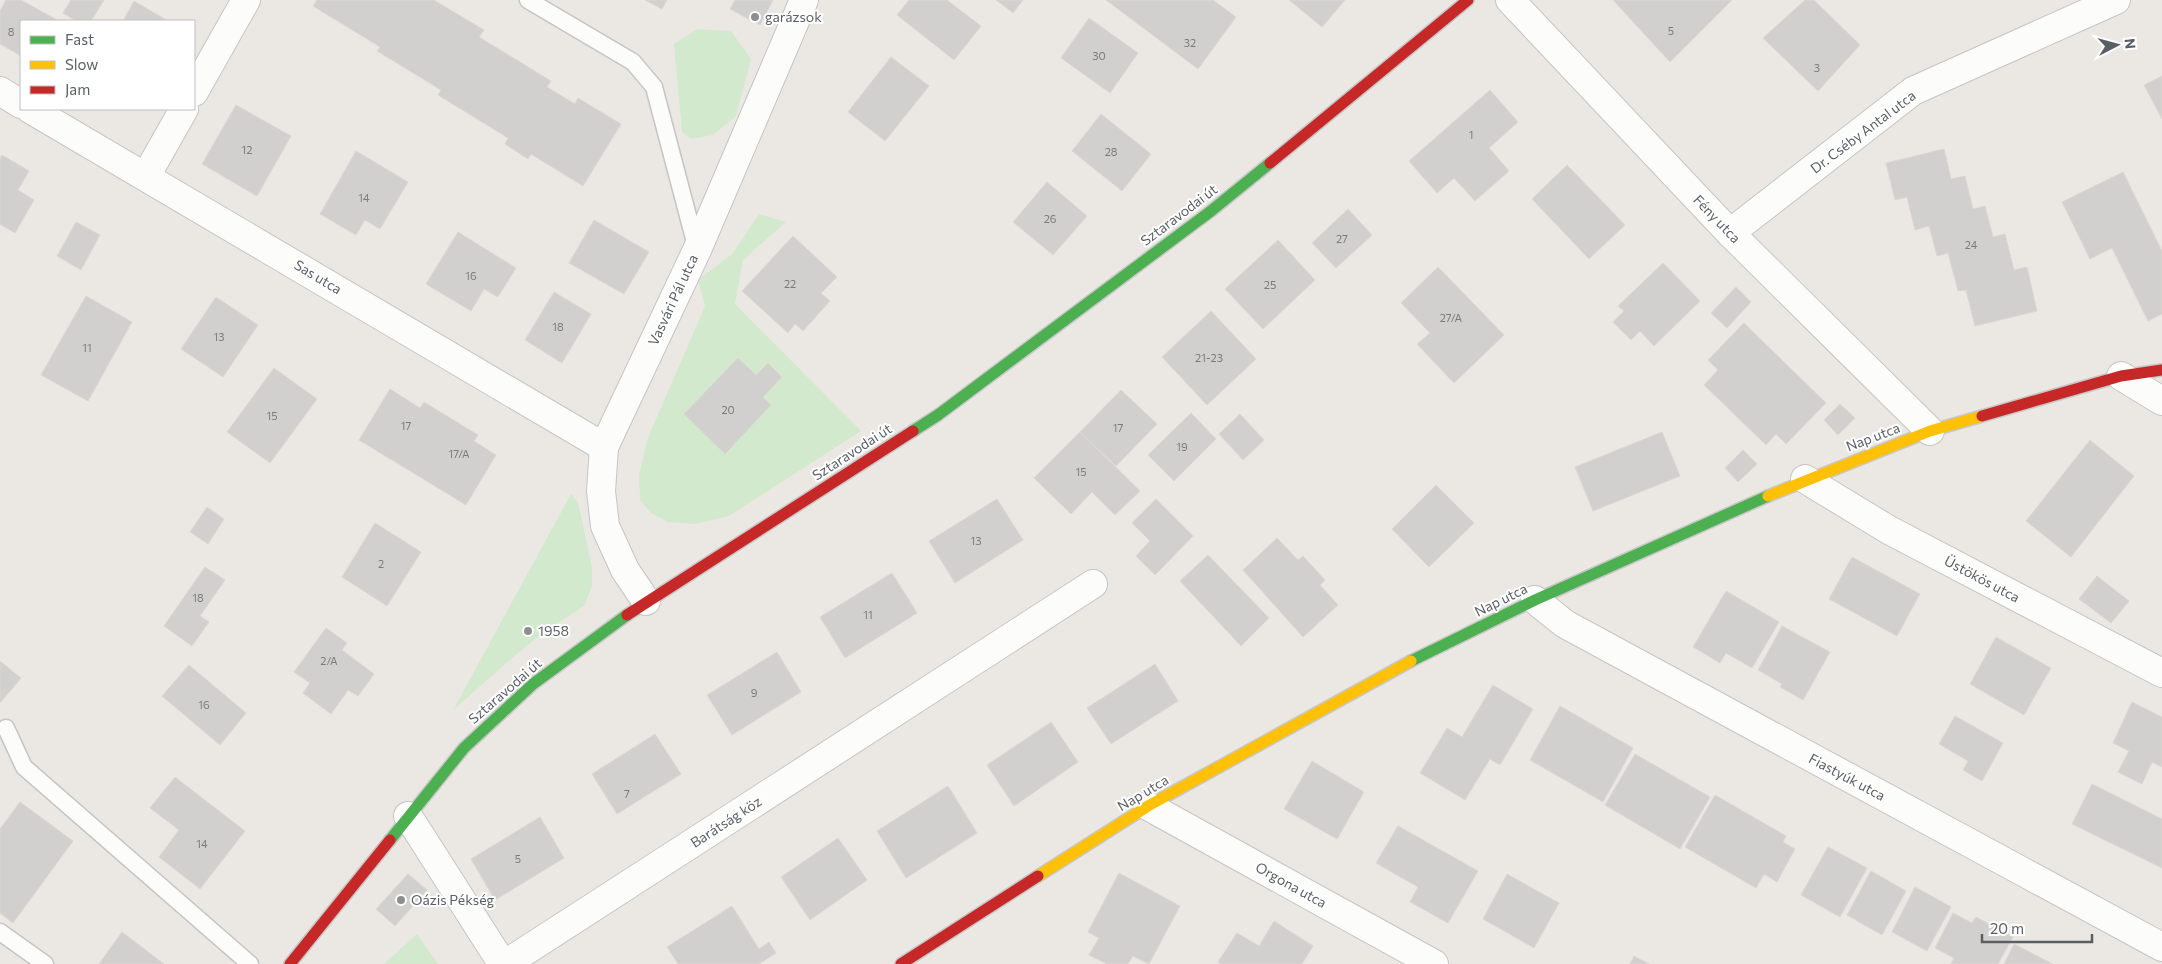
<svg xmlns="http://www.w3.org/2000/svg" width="2162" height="964" font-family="Commissioner,sans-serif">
	<rect width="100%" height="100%" fill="#ebe8e4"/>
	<g fill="#d3e9cd">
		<path d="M697,29L731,31L751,59L736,116L713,135L691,139L682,132L674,44Z"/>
		<path d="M759,214L786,222L743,260L735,304L861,431L729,516L695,524L668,522L651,513L640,500L639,475L647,440L705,306L698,280L732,254Z"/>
		<path d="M571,494L578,502L592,567V587L584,606L544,632L518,653L453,710Z"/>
		<path d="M417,934L438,964H384Z"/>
	</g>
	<g fill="#d2d0ce" stroke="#dad7d4">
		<path d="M6,0H21L59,21H21V56L0,44V11Z"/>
		<path d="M71,0H104L91,21H76L63,13Z"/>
		<path d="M317,0H434L484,30L479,37L551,81L547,87L575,104L578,98L621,124L583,186L531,154L528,159L505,144L508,138L438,95L441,90L377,51L380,47L313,6Z"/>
		<path d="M645,0H667L662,9Z"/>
		<path d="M735,0H773L760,25L730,9Z"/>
		<path d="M909,0H947L981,26L954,60L897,15Z"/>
		<path d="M996,0H1023L1013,13Z"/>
		<path d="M1106,0H1213L1236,17L1198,69Z"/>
		<path d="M1289,0H1345L1322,27Z"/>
		<path d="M1613,0H1732L1670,62Z"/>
		<path d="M1805,0H1814L1860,45L1818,91L1763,38Z"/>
		<path d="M134,1L168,21H123Z"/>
		<path d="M1089,18L1138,53L1110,93L1061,58Z"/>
		<path d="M891,57L929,86L885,141L848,112Z"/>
		<path d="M2162,76V119L2144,85Z"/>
		<path d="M1490,90L1518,122L1489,148L1509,171L1475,201L1454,178L1437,193L1409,161Z"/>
		<path d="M236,105L291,136L257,196L202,164Z"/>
		<path d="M1101,114L1151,154L1122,191L1072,151Z"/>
		<path d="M1944,149L1951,179L1965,176L1973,209L1985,206L1993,237L2005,234L2014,270L2027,267L2037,311L1975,326L1966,290L1958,291L1948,253L1937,256L1929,226L1915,230L1907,197L1895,200L1886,163Z"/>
		<path d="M356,151L408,182L380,229L365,220L356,235L320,214Z"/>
		<path d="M2,155L29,171L18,190L34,200L15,233L0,224V159Z"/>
		<path d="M1567,165L1625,225L1589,259L1532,199Z"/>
		<path d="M2123,172L2162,251V314L2148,321L2112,248L2090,259L2062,202Z"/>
		<path d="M1047,182L1087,216L1053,255L1013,222Z"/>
		<path d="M1348,209L1372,235L1336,268L1312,243Z"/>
		<path d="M594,220L649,252L624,294L569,263Z"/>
		<path d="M76,222L100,235L81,270L57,256Z"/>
		<path d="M458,232L516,268L498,297L484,289L471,311L426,284Z"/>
		<path d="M793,236L837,277L821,293L830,301L803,331L795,324L788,333L742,291Z"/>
		<path d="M1278,240L1315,280L1263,329L1225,289Z"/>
		<path d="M1663,263L1700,301L1654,346L1640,331L1631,340L1613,322L1624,311L1618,306Z"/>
		<path d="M1438,267L1504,335L1454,383L1417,344L1430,333L1401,303Z"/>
		<path d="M1736,287L1751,302L1727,328L1711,313Z"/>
		<path d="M554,292L591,314L562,363L525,340Z"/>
		<path d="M86,296L132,322L88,401L41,375Z"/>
		<path d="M216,297L258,325L223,377L181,349Z"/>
		<path d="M1211,311L1256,359L1207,405L1162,357Z"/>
		<path d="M1744,323L1826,403L1786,444L1776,434L1766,445L1704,385L1718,370L1708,360Z"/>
		<path d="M738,358L756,375L768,363L782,377L763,397L771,405L725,454L684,414Z"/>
		<path d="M274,368L317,399L270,463L227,432Z"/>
		<path d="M390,389L420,408L424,402L478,435L474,441L496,455L466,505L359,440Z"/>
		<path d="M1121,390L1157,424L1116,466L1080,432Z"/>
		<path d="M1840,404L1855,418L1838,435L1824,420Z"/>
		<path d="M1191,413L1216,439L1174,481L1148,455Z"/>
		<path d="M1240,414L1264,440L1243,460L1219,434Z"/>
		<path d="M1080,432L1140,491L1115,515L1092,492L1071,514L1034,478Z"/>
		<path d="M1662,432L1680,476L1593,511L1575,467Z"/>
		<path d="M2090,440L2134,476L2071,557L2026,521Z"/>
		<path d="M1743,450L1757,464L1738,482L1725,468Z"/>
		<path d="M1436,485L1474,523L1429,567L1392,529Z"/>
		<path d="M997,499L1023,540L955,583L929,541Z"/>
		<path d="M1156,499L1193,536L1155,575L1136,556L1150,541L1132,523Z"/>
		<path d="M207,507L224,519L208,544L190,532Z"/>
		<path d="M375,523L421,552L387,606L342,577Z"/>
		<path d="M1277,538L1298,560L1303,556L1325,580L1320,585L1338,605L1303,637L1243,570Z"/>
		<path d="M1208,555L1269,618L1241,646L1180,581Z"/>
		<path d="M1852,557L1920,594L1897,636L1829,599Z"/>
		<path d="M205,567L225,580L200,616L209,622L192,646L164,626Z"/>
		<path d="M892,573L917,613L845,658L820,617Z"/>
		<path d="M2097,576L2129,601L2111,623L2079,599Z"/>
		<path d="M1726,591L1779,622L1752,668L1726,653L1720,663L1693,647Z"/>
		<path d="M1782,626L1830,652L1803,700L1780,687L1782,684L1758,670Z"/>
		<path d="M326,628L347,643L342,650L374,674L358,696L348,690L331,714L303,693L310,683L294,672Z"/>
		<path d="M1996,637L2051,668L2024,715L1970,684Z"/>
		<path d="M777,652L801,692L732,735L707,695Z"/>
		<path d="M0,661L21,678L0,703Z"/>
		<path d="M1155,664L1178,701L1111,744L1087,708Z"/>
		<path d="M189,665L246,713L220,745L162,696Z"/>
		<path d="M1493,685L1533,709L1500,765L1490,759L1465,800L1420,773L1447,728L1462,737Z"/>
		<path d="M2132,702L2162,717V767L2152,762L2142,784L2118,772L2129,751L2113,743Z"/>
		<path d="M1560,706L1633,748L1603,802L1530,760Z"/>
		<path d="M1955,716L2003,743L1982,781L1963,770L1968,761L1939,744Z"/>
		<path d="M1051,722L1078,762L1014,806L987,765Z"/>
		<path d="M655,734L681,774L617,814L592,774Z"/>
		<path d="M1635,754L1710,797L1680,849L1605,805Z"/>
		<path d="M1312,761L1364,792L1337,839L1284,809Z"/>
		<path d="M175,777L245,831L200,889L159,857L179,830L150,808Z"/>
		<path d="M2092,784L2162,819V868L2072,824Z"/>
		<path d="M948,786L977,833L906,878L877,831Z"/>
		<path d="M1715,795L1786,836L1783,842L1795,849L1777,882L1764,874L1756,888L1685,847Z"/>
		<path d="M20,802L73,841L13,923L0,913V829Z"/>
		<path d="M540,817L564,858L495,900L471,859Z"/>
		<path d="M1398,826L1478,871L1448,923L1410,902L1418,887L1376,863Z"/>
		<path d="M838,838L867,880L810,920L781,877Z"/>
		<path d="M1828,847L1867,868L1840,917L1801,895Z"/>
		<path d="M1871,871L1906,891L1882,935L1847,915Z"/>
		<path d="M1119,873L1180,906L1149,964L1133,956L1128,964H1107L1089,955L1099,938L1088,932Z"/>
		<path d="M408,874L427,890L395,926L376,909Z"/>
		<path d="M1507,874L1559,903L1534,948L1483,919Z"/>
		<path d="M1915,887L1951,907L1927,951L1892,932Z"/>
		<path d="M732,906L759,949L769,942L776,953L759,964H678L667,947Z"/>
		<path d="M1953,913L1972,923L1976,917L2013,937L1998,964H1951L1954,958L1935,948Z"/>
		<path d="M1274,921L1313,946L1302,964H1221L1218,962L1237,933L1259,946Z"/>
		<path d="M122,932L164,964H99Z"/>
		<path d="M2014,944L2053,964H2004Z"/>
		<path d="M1634,956L1649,964H1630Z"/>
	</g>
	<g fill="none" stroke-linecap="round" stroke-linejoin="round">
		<defs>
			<g id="lane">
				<path d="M528,0L633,62L654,87L697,250"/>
				<path d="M6,728L24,767L250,964"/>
				<path d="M0,932L45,964"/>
			</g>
			<g id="street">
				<path d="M1510,0L1730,233L1930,431"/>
				<path d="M0,91L21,104"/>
				<path d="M194,92L246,0"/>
				<path d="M30,109L604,447"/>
				<path d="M146,176L184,109"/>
				<path d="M1730,233L1913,91L2116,0"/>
				<path d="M2121,376L2162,401"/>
				<path d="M1805,479L1889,530L2162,673"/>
				<path d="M1535,600L1565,624L2162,947"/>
				<path d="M646,601L625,570L605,526L601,491L604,447L697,250L804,0"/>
				<path d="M1148,806L1434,964"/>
				<path d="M408,816L498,957L510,961L1093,584"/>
			</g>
			<g id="fast">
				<path d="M913,431L938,415L1211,211L1270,163"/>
				<path d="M1411,661L1535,600L1768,496"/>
				<path d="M390,840L464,748L533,684L627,615"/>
			</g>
			<g id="slow">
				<path d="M1768,496L1930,431L1982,416"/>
				<path d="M1038,876L1148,806L1411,661"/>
			</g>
			<g id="jam">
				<path d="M1270,163L1468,0"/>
				<path d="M1982,416L2121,376L2162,370"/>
				<path d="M627,615L913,431"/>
				<path d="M290,964L390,840"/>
				<path d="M901,964L1038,876"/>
			</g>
		</defs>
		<use href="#lane" stroke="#c6c5c5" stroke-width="19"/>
		<use href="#street" stroke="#c6c5c5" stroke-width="30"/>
		<use href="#fast" stroke="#c7c7c7" stroke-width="14"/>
		<use href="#slow" stroke="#c7c7c7" stroke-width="14"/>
		<use href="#jam" stroke="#c7c7c7" stroke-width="14"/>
		<use href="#lane" stroke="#fcfcfb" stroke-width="16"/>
		<use href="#street" stroke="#fcfcfb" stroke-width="28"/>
		<use href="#fast" stroke="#4caf50" stroke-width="11"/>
		<use href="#slow" stroke="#ffc107" stroke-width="11"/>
		<use href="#jam" stroke="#c62828" stroke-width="11"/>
	</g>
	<g fill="#8c8f90" stroke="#fff" stroke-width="2">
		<circle cx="755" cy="17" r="5"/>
		<circle cx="528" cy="631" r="5"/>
		<circle cx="401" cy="900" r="5"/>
	</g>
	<g text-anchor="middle" stroke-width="4" stroke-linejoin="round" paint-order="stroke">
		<g font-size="11" fill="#787c7f">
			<text x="1671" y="35">5</text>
			<text x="11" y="36">8</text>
			<text x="1190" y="47">32</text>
			<text x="1099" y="60">30</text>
			<text x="1817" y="72">3</text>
			<text x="1471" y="139">1</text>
			<text x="247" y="154">12</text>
			<text x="1111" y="156">28</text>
			<text x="364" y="202">14</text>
			<text x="1050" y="223">26</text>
			<text x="1342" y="243">27</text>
			<text x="1971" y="249">24</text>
			<text x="471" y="280">16</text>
			<text x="790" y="288">22</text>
			<text x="1270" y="289">25</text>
			<text x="1451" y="322">27/A</text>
			<text x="558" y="331">18</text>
			<text x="219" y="341">13</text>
			<text x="87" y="352">11</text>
			<text x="1209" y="362">21-23</text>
			<text x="728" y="414">20</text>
			<text x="272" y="420">15</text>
			<text x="406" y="430">17</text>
			<text x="1118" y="432">17</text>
			<text x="1182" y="451">19</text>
			<text x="459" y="458">17/A</text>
			<text x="1081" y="476">15</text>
			<text x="976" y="545">13</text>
			<text x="381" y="568">2</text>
			<text x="198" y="602">18</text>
			<text x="868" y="619">11</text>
			<text x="329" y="665">2/A</text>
			<text x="754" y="697">9</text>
			<text x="204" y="709">16</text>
			<text x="627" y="798">7</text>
			<text x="202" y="848">14</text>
			<text x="518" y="863">5</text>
		</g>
		<g font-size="14" fill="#595f63" stroke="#fff" text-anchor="start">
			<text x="765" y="22">garázsok</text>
			<text x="538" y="636">1958</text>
			<text x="411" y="905">Oázis Pékség</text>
		</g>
		<g font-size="14" fill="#595f63" stroke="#fff">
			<text transform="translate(1863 132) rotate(-37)" y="5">Dr. Cséby Antal utca</text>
			<text transform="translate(1179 215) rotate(-37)" y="5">Sztaravodai út</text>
			<text transform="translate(1717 219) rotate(46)" y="5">Fény utca</text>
			<text transform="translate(318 277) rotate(31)" y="5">Sas utca</text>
			<text transform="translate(673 300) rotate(-65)" y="5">Vasvári Pál utca</text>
			<text transform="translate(1873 437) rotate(-21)" y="5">Nap utca</text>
			<text transform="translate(852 452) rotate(-33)" y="5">Sztaravodai út</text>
			<text transform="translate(1982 579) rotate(28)" y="5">Üstökös utca</text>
			<text transform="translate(1501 600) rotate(-26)" y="5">Nap utca</text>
			<text transform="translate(505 691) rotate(-41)" y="5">Sztaravodai út</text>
			<text transform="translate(1847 777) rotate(28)" y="5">Fiastyúk utca</text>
			<text transform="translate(1143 793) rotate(-31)" y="5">Nap utca</text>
			<text transform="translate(726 822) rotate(-33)" y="5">Barátság köz</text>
			<text transform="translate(1291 885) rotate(29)" y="5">Orgona utca</text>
		</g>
	</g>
	<rect x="20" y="20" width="175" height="90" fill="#ffffff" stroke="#bdbfc1"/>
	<rect x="30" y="36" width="25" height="8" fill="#4caf50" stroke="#bdbfc1"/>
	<text x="65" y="45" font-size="15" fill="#595f63">Fast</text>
	<rect x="30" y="61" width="25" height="8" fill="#ffc107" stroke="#bdbfc1"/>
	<text x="65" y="70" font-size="15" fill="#595f63">Slow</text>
	<rect x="30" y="86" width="25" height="8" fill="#c62828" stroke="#bdbfc1"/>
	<text x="65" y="95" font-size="15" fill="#595f63">Jam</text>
	<g transform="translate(2117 45) rotate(84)" stroke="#ffffff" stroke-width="4" paint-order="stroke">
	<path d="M0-4L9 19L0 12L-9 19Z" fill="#595f63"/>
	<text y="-8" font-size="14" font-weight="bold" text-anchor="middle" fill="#595f63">N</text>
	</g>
	<path d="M1982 934v8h110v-8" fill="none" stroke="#595f63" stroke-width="2.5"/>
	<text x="1990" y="934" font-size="15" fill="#595f63" stroke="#ffffff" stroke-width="4" paint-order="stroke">20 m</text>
</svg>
